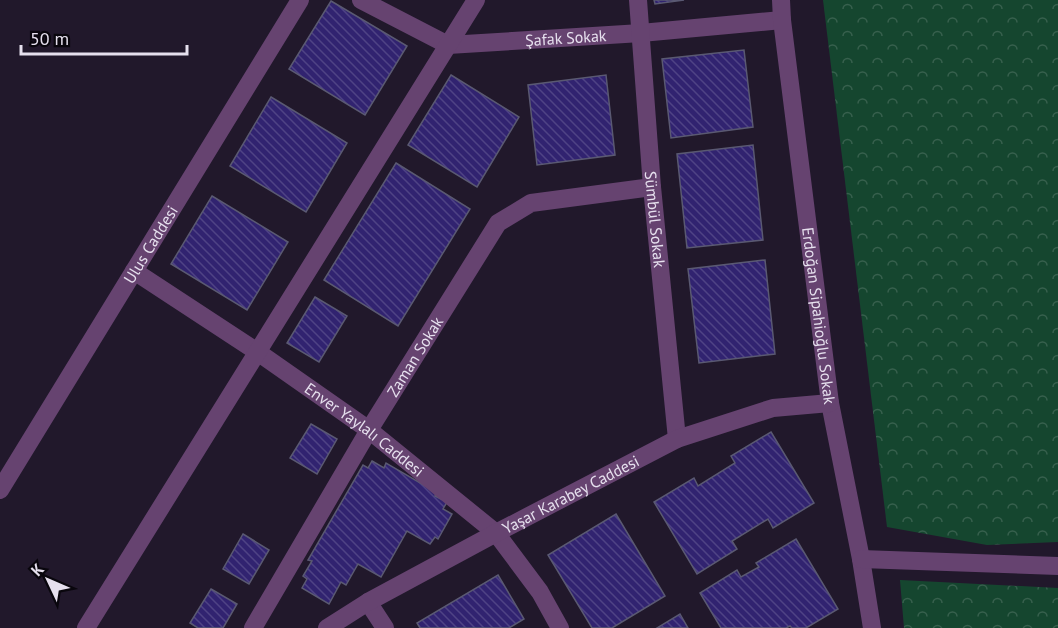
<svg xmlns="http://www.w3.org/2000/svg" width="1058" height="628" font-family="'PT Sans',sans-serif">
	<defs>
		<pattern id="park-crowns" width="20" height="18" patternUnits="userSpaceOnUse" patternTransform="scale(1.5)"><rect width="20" height="18" fill="#15462f"/><path d="M2 6a3 3 0 1 1 6 0M12 15a3 3 0 1 1 6 0" fill="none" stroke="#37604d"/></pattern>
		<pattern id="building-back-hatch" width="6" height="6" patternUnits="userSpaceOnUse" patternTransform="scale(1.5)"><rect width="6" height="6" fill="#312370"/><path d="M-1 5l2 2M0 0l6 6M5-1l2 2" fill="none" stroke="#4f4385"/></pattern>
	</defs>
	<rect width="100%" height="100%" fill="#21182b"/>
	<g fill="url(#park-crowns)">
		<path d="M823,0H1058V542L987,545L887,527Z"/>
		<path d="M900,580L1058,588V628H904Z"/>
	</g>
	<g fill="url(#building-back-hatch)" stroke="#5a5972" stroke-width="1.5">
		<path d="M654,0H684L655,4Z"/>
		<path d="M331,1L407,46L365,115L289,69Z"/>
		<path d="M744,50L753,127L671,138L662,59Z"/>
		<path d="M451,75L519,117L477,187L408,145Z"/>
		<path d="M606,75L615,155L537,165L528,85Z"/>
		<path d="M271,97L347,143L306,212L230,166Z"/>
		<path d="M753,145L763,240L687,248L677,154Z"/>
		<path d="M396,163L470,209L398,326L324,280Z"/>
		<path d="M212,196L288,242L247,310L171,264Z"/>
		<path d="M765,260L775,354L699,363L688,269Z"/>
		<path d="M315,297L347,316L319,362L287,343Z"/>
		<path d="M311,424L337,439L317,474L290,458Z"/>
		<path d="M771,432L814,503L773,528L768,519L732,541L737,549L697,574L654,502L694,478L698,486L735,463L731,456Z"/>
		<path d="M372,461L384,468L386,463L436,492L435,496L447,502L443,509L452,514L438,539L435,537L430,544L407,531L381,577L358,564L346,585L341,582L329,604L302,588L307,579L303,576L312,561L308,560L363,465L368,468Z"/>
		<path d="M616,514L665,596L612,628H592L548,555Z"/>
		<path d="M243,534L269,550L249,584L223,569Z"/>
		<path d="M796,539L838,609L806,628H792L790,626L786,628H721L700,593L737,570L741,577L759,567L756,563Z"/>
		<path d="M498,575L524,619L509,628H420L417,623Z"/>
		<path d="M211,589L237,604L223,628H198L190,623Z"/>
		<path d="M680,614L688,628H657Z"/>
	</g>
	<g fill="none" stroke-linecap="round" stroke-linejoin="round">
		<g stroke="#664370" stroke-width="18">
			<path id="s1" d="M361,0L448,45L641,33L782,20"/>
			<path id="s2" d="M638,0L652,187L677,439"/>
			<path id="s3" d="M781,0L782,20L830,403L861,559L872,628"/>
			<path id="s4" d="M134,271L256,351L369,430L496,533L540,592L560,628"/>
			<path id="s5" d="M0,490L300,0"/>
			<path d="M861,559L1058,566"/>
			<path d="M368,602L385,628"/>
			<path d="M86,628L476,0"/>
			<path id="s6" d="M253,628L369,430L498,223L531,203L652,187"/>
		</g>
		<path stroke="#664370" stroke-width="18" id="s7" d="M327,628L368,602L496,533L677,439L773,408L830,403"/>
	</g>
	<g text-anchor="middle" stroke-width="5" stroke-linejoin="round" paint-order="stroke">
		<g font-size="16" fill="#e6e0ee" stroke="#09060d">
			<text dy="6" stroke="none"><textPath href="#s1" startOffset="216">Şafak Sokak</textPath></text>
			<text dy="6" stroke="none"><textPath href="#s2" startOffset="220">Sümbül Sokak</textPath></text>
			<text dy="6" stroke="none"><textPath href="#s5" startOffset="288">Ulus Caddesi</textPath></text>
			<text dy="6" stroke="none"><textPath href="#s3" startOffset="318">Erdoğan Sipahioğlu Sokak</textPath></text>
			<text dy="6" stroke="none"><textPath href="#s6" startOffset="316">Zaman Sokak</textPath></text>
			<text dy="6" stroke="none"><textPath href="#s4" startOffset="280">Enver Yaylalı Caddesi</textPath></text>
			<text dy="6" stroke="none"><textPath href="#s7" startOffset="278">Yaşar Karabey Caddesi</textPath></text>
		</g>
	</g>
	<g transform="translate(48 580) rotate(314)" stroke="#09060d" stroke-width="4.5" paint-order="stroke">
	<path d="M0-4.5L10 22L0 15L-10 22Z" fill="#e6e0ee"/>
	<text y="-9" font-size="16" font-weight="bold" text-anchor="middle" fill="#e6e0ee">K</text>
	</g>
	<path d="M21 45v9h166v-9" fill="none" stroke="#e6e0ee" stroke-width="3"/>
	<text x="30" y="45" font-size="18" fill="#e6e0ee" stroke="#09060d" stroke-width="4.5" paint-order="stroke">50 m</text>
</svg>
